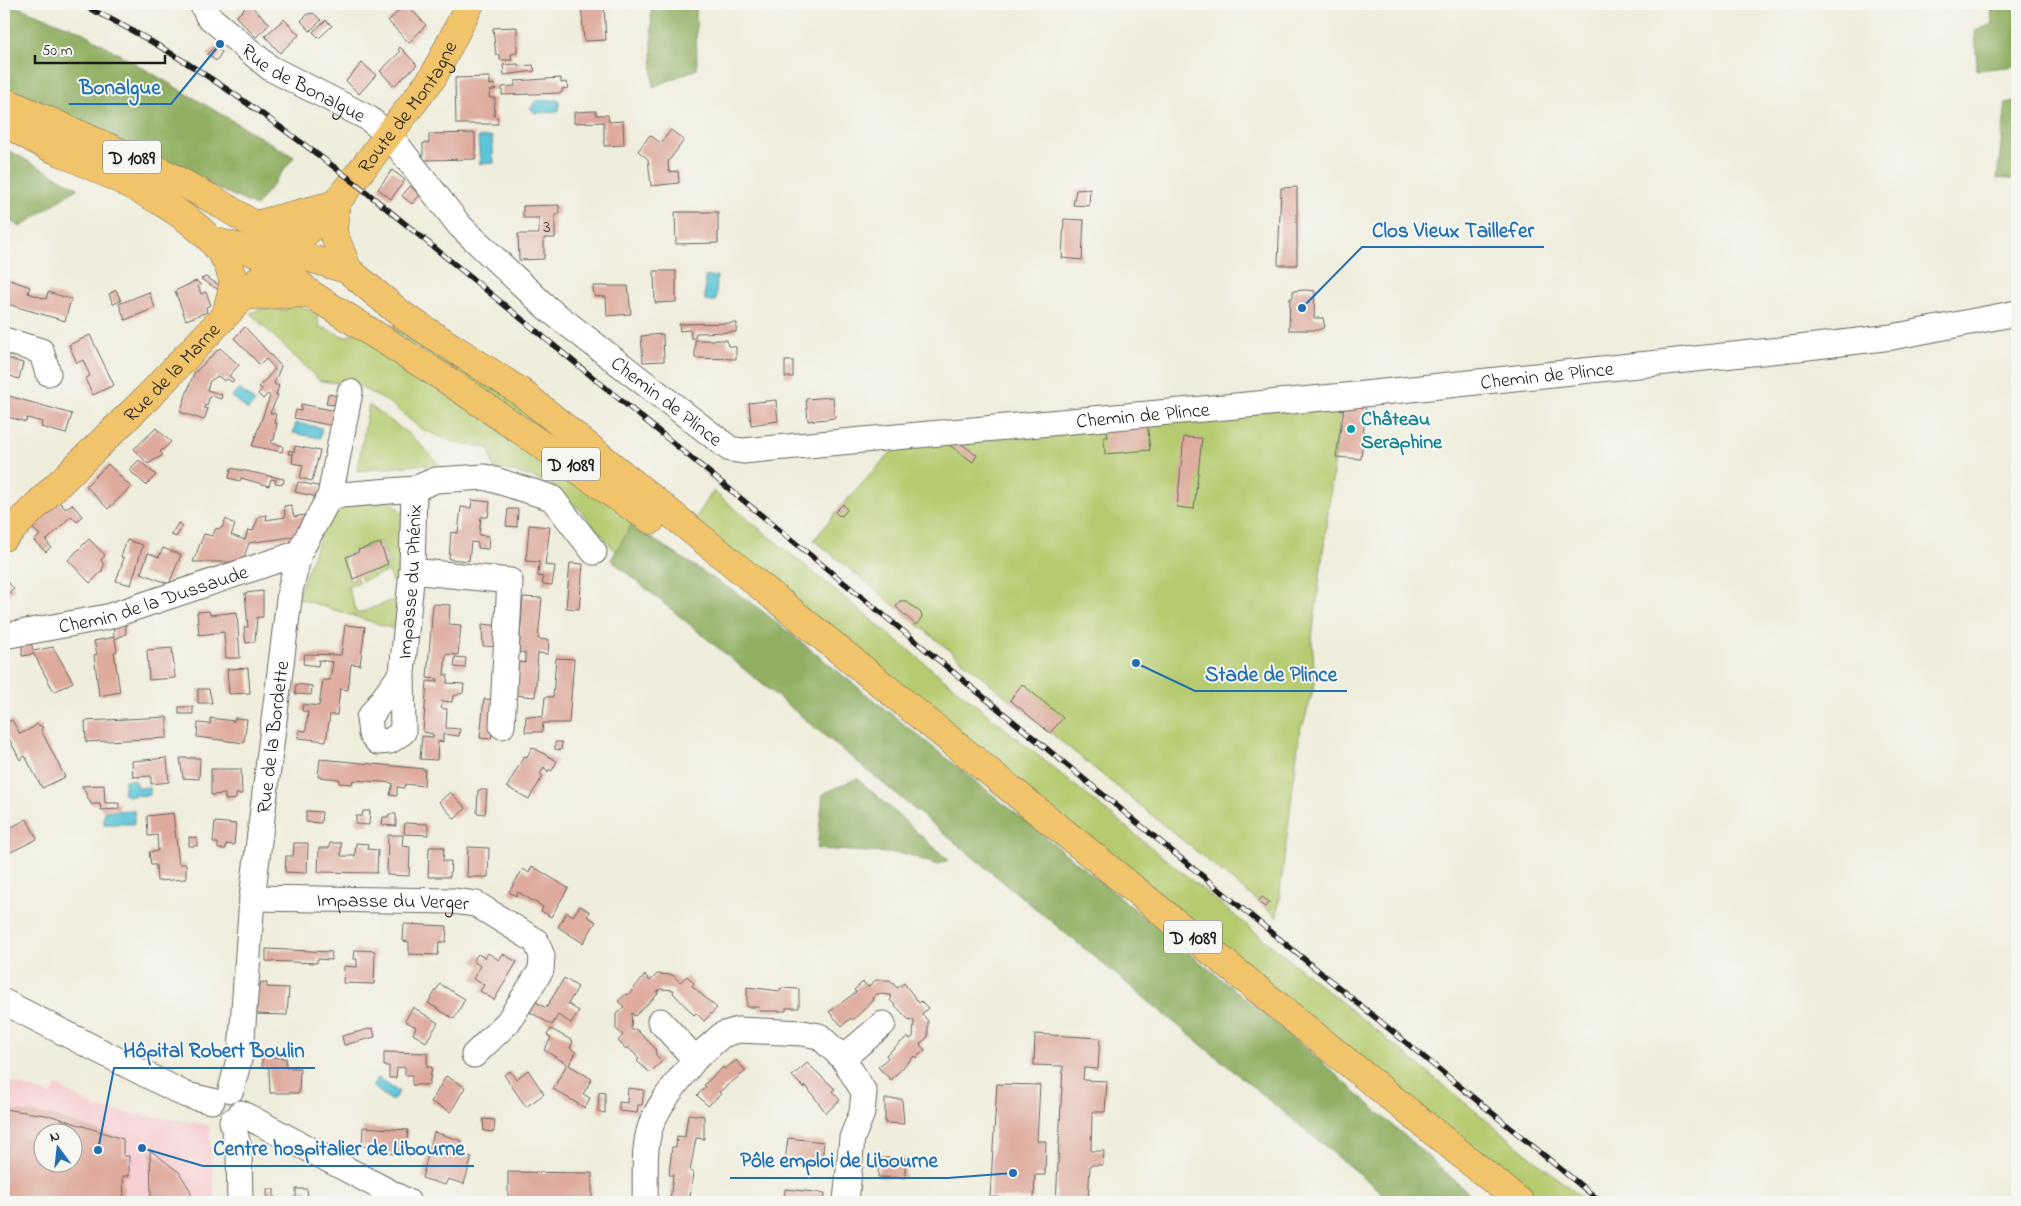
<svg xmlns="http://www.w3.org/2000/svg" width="2021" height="1206" font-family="'Indie Flower',sans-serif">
	<rect width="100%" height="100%" fill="#f6f6f2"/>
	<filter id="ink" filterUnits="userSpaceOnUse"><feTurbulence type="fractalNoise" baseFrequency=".02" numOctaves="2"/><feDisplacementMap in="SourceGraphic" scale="10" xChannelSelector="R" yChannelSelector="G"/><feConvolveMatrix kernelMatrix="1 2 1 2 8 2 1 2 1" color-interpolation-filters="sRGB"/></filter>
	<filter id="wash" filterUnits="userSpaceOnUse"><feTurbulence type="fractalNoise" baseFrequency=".0096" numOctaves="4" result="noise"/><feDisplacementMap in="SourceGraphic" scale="20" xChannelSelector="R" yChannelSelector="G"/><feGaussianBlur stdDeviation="1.12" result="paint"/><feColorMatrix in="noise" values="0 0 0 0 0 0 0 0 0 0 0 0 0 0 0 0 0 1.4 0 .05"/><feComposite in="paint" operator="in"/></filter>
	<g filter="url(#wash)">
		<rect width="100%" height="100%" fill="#efeddb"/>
		<path fill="#f7cfd2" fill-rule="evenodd" d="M4,1080L51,1095L57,1085L97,1108L209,1125L215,1202H4ZM42,1134H72V1164H42Z"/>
		<g fill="#b6cb6f" stroke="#697446">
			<path d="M290,303L316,312L320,327L346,337L358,331L636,519L616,552C576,505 559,476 494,469L489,448L457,443L421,429L390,403L356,385L320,381L250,313L263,309L286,310Z"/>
			<path d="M393,325L460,369L508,394L652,505L389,328Z"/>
			<path d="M1342,402L1312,639L1315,683L1304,722L1300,729L1277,917L814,540L843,504L899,444Z"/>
			<path d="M369,405L414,438L450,475L426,480V464L357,471Z"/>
			<path d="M713,491L1587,1202H1532L694,521Z"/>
			<path d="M389,500L399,509L407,519L402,580L392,582L388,571L362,581L360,575L390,564L380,542L343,556L350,581L357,578L359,583L348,587L357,614L398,598L397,630L297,598L332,505Z"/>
		</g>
		<g fill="#90af62" stroke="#56663f">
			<path d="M4,4H10L80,31L294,157L256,206L4,91Z"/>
			<path d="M651,4H696L697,69L653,87Z"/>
			<path d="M1989,4H2017V66L1977,70L1975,31L1993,24Z"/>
			<path d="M2017,100V180L1997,178L2006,103Z"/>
			<path d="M4,148L78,188L20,227L4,217Z"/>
			<path d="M631,525L756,606L1039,832L1297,1040L1479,1202H1393L611,560Z"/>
			<path d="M857,778L948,860L937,865L906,854L817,849L823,794Z"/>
		</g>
		<g fill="#5cc5d8" stroke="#3c707a">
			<path d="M559,100V112L535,113L531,109L535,101Z"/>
			<path d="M478,137H492L494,163L480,164Z"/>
			<path d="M717,276L716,301H705V277Z"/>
			<path d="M239,389L255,402L248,410L232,397Z"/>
			<path d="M296,423L322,428L320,438L293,433Z"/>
			<path d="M125,780H134L138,788L149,787L150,795L126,796L123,793Z"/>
			<path d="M134,810V824H104V811Z"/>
			<path d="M378,1078L399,1092L392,1101L372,1086Z"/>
		</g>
		<g id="blocks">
			<g fill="#deaa9d" fill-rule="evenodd">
				<path d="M249,4L270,24L256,37L236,17Z"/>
				<path d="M406,4L426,25L409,43L388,21Z"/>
				<path d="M604,4L606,40L584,41L581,5Z"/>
				<path d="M313,13L321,20L310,31L301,21L308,14Z"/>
				<path d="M284,19L299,35L280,53L265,36Z"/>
				<path d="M326,20L332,26L319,38L313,32Z"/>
				<path d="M517,27V53L511,54L512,60H500V55H496L493,28Z"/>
				<path d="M214,47L222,52L216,61L207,54Z"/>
				<path d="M400,47L417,65L394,86L380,71L400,52L398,50Z"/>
				<path d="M362,63L376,75L359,94L346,81Z"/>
				<path d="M518,64L519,66L533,65L535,71L504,75L503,65Z"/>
				<path d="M490,77V85L494,84L496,89L490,91L489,96L490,98H495L494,116L497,117L498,124H456L455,78Z"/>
				<path d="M561,78V83L566,82L568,88L562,89V93L502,95V87L515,86V81Z"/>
				<path d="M596,111V115H608L609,122L623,121L624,145L604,146V122L574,123V112Z"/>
				<path d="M671,130L684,140L668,162L669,172L678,171L679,183L651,186L648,159L638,151L650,135L661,143Z"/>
				<path d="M475,133V159L423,160V143H429V134Z"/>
				<path d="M392,170L405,180L391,199L378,189Z"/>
				<path d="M410,186L420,195L412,204L402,196Z"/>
				<path d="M1297,187V265H1278L1281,188Z"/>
				<path d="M1090,189L1089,206L1073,205L1076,190Z"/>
				<path d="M559,205V214L555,215V238H544V259L519,260L518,234H539V218H523V206Z"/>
				<path d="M675,212H718V243L676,244Z"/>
				<path d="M1064,219L1084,220L1082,260L1062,258Z"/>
				<path d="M654,271H676V302L655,303Z"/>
				<path d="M206,277L224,288L222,292L201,279Z"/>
				<path d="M7,279L30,287L28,293L46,299L48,292L71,299L65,321L4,303Z"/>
				<path d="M196,281L201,285L198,286L201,294L206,292L211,305L206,307L207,312L186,320L175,291Z"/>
				<path d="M593,286H628L631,314L607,316L606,297L594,296Z"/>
				<path d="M116,290L121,301L113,304L109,294Z"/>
				<path d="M1305,290L1315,291L1314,318H1323L1325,327L1318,330H1289L1290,298H1293V291Z"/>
				<path d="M149,292L155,308L125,320L119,304Z"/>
				<path d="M737,323L736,332L696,333L695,338H691L690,330L680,331L679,324Z"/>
				<path d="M245,327L281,366L274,384L279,386L276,395H278L270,413L276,414L274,423H277L274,440H272L271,443L283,446L282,452L252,446L270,396L268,394L263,399L258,394L262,389L259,387L275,369L266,359L260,365L234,338Z"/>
				<path d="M663,334L664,361L643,362L641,336Z"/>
				<path d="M90,335L114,385L93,395L85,379L90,376L83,360L77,363L69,345Z"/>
				<path d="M695,340H727L728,346L736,347V359L695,358Z"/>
				<path d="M220,348L239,365L229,376L234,380L232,382L227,379L224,381L218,376L210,381L207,390L222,395L221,399L210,395L207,406L205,405L204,408L208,409L204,420L180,412L194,373Z"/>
				<path d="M4,357L23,363L19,379L4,374Z"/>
				<rect x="785" y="361" width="8" height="16"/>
				<path d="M328,394L339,396L338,405L326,404Z"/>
				<path d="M9,396L72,414L66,434L41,427L42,422L27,418L26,422L4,416Z"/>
				<path d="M833,397L835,418L808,421L806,399Z"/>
				<path d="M776,400L778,421L751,425L749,403Z"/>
				<path d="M1366,401L1361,459L1336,457L1345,402Z"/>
				<path d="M301,404L337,411L334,426L294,418L296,410L301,411Z"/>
				<path d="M1147,421L1150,450L1105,454L1104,437H1108L1106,424Z"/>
				<path d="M156,428L171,442L160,452L163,455L148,464L134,449Z"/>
				<path d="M1184,437L1202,438L1194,509L1177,507Z"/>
				<path d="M957,441L977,455L973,462L949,445Z"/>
				<path d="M295,446L320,451L312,481L300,478L303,465L292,463L293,454H288L289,450L294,452Z"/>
				<path d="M139,460L156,475L146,485L129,470Z"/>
				<path d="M108,464L131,487L108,509L86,486Z"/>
				<path d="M231,468L284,479L283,484L275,483L276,480L271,479L269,486L241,478L240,481L229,478Z"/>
				<path d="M298,482L322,487L318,497L295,492Z"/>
				<path d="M472,500L490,502L488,517H481L479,535L489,536L488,549L478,548V543L471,542L469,561L449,559L451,532L458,533L461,507L471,508Z"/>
				<path d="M58,501L66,509L72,504L82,516L77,522L71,516L46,541L51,547L46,552L34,541L40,535L31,527Z"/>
				<path d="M843,504L847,510L842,516L838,515L835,512Z"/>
				<path d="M291,505L294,517L310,514L300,536L249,543L242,562H193L204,534L213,536L215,529L222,528L226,519L235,525L231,535L245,540L248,530L253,531L259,516L267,515L266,520L285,517L284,506Z"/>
				<path d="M508,509H518L517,527L506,526Z"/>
				<path d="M178,523L183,526L176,537L171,535Z"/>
				<path d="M529,525L550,527L545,565L555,566L552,585L542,584L543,577L538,576L539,562L526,561Z"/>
				<path d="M89,539L105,555L101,560L104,565L102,571L90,583L68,560Z"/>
				<path d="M127,540L143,545L131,585L116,581L124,558L121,557Z"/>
				<path d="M380,543L388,564L353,579L346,557L359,552L358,550Z"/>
				<path d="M163,548L181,555L169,584L141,573L148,553L159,557Z"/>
				<path d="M570,563L583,564L579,609L566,608Z"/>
				<path d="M4,578L14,589L4,598Z"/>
				<path d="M263,591V617H257L255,642L246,643L244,627H248L245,593Z"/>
				<path d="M523,597L542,598L538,639L549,640L548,654L538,653L535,697L514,695L519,662L525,663V653L519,652Z"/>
				<path d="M900,601H906L921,613L922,617L916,625L896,607Z"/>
				<path d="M433,604L450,605L449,624L461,625L458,655L446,654L444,675H448L447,683L464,684L463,693L453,696L452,702L442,701L441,708L447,709L446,728L460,729L459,736L443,734V742L438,741L437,760L420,759L422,736L433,737V734L423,732L427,681L437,682L438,679L427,678Z"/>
				<path d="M209,611L210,615L237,612L240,658H226L224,632L199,635L197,612Z"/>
				<path d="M125,622L126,634L115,639L117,651L114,652L120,692L99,696L94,655L97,654L94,641L114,637L113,626Z"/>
				<path d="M482,624L500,626L498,647L483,646Z"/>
				<path d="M345,625L365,627L360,665L351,664L348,690L340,689L337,715H330L326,741L298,738L299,730L306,731L308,712L302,711L303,704L319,706L323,680H330L333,662L319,660L318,666L303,664L305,654L341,655Z"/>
				<path d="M31,641L33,651L53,647L73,682L54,692L34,654L22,656V642Z"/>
				<path d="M172,648L175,678L149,680L147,650Z"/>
				<path d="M455,657L466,658L465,668L454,667Z"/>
				<path d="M556,658L574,659L569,723H543L542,732H525L526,716L543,717L545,697H553Z"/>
				<path d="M248,668L250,693L229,694L227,669Z"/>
				<path d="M296,684L312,686L311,695L295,694Z"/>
				<path d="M1022,684L1063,718L1050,733L1010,700Z"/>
				<path d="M198,689H209L212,703H198Z"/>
				<path d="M484,699L496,700L491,739L480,738Z"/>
				<rect x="179" y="707" width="14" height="7"/>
				<path d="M167,717V738L86,742L85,721Z"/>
				<path d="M210,718L234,721L235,718L247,719L244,743L197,737L198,723L210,724Z"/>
				<path d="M12,720L20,734L34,727L36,724L43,727L41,730L65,777L42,788L25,756L20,760L4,729V724Z"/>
				<path d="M555,742H562L561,750L555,749Z"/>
				<path d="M532,747L557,761L552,771L549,769L548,772L544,767L540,774L543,776L529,799L507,787L524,756L527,757Z"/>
				<path d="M167,758L169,782L151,784V776L133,777L132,761Z"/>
				<path d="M180,758H200L199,779L183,778Z"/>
				<path d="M320,759L425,769L424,786L405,784L404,788L397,787V796L390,795L393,783L353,780L352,784L339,783V779L318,777Z"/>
				<path d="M211,769H241L242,794H236V799L225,800V794L211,795Z"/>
				<path d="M104,785L105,803H119V809L101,810L100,804H91L82,786Z"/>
				<path d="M478,790H487L485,814L477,813Z"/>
				<path d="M450,792L466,808L455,819L439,802Z"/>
				<path d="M306,811L322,812L321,823L306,822Z"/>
				<path d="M363,811H370L369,825L356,824V816H362Z"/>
				<path d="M173,813L179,864H186V879L157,881L156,865H151L149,852L158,851L157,835L148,836L147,816Z"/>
				<path d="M389,814H396V826L382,825L383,817H388Z"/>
				<path d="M27,819L37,839L11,852L9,848L4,851V831Z"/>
				<path d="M215,822L236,824L234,845L226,844V849H218V843H213Z"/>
				<path d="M405,823L428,824V835L404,834Z"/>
				<path d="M388,835H403L402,846L410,847L409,876L387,875Z"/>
				<path d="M189,837L197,838V846H189Z"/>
				<path d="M294,843H308L307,873L285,872L286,856H293Z"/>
				<path d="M330,843H341V856H355L356,843L368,844L367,849L378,850L377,873L318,872L319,848H329Z"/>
				<path d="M429,847H444L443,861H451L450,877H428Z"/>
				<path d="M468,847L489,848L488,877H467Z"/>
				<path d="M532,866L568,888L551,917L541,911L543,907L518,892L516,896L509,892L523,869L529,873Z"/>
				<path d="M1262,897L1269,902L1265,907L1258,902Z"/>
				<path d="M580,906L590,912L587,916L596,922L583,943L558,927L567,912L573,916Z"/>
				<path d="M404,924L447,926L446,942H439L438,955L409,954V942L403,941Z"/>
				<path d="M266,949L332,952L331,960L317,959V963L266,961Z"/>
				<path d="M355,950L375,951L374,984L343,983L344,966L357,967V959H354Z"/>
				<path d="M488,953L499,960L503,954L517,962L494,1000L480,991L484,985L473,979L480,966L473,961L478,954L485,958Z"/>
				<path d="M657,974L673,975L680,982L687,976L694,983L692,986L717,1008L704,1021L696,1013L694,1015L673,993L674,990L660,989L657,992L658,994L635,1016L632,1013L631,1028L633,1031L636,1029L655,1048L656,1055L662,1061L650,1073L637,1061L639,1059L628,1047L626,1049L618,1041L623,1035L616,1029V1014L624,1007L618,1001L626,994L628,995L645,975L650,981Z"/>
				<path d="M564,978L578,987L568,1004L579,1011L571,1023L558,1015L552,1025L530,1012L536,1002L546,1008Z"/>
				<path d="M876,980H890L897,988L904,983L919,1003L921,1001L928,1008L922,1014L928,1021V1037L920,1044L925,1050L916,1058L914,1056L891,1080L878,1067L888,1058L886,1055L907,1037L910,1039L913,1037L914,1022L912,1019L910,1021L890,1000L892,998L890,995L877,994L872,998L874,1000L853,1020L851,1018L842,1026L829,1012L856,992L854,990L863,982L868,987Z"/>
				<path d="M261,982L267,983V987L289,988L287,1015L252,1014L253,986H260Z"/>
				<path d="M440,984L465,999L454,1019L428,1003Z"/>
				<path d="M747,987L780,991L781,988L799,989V1008H786V1011H760L759,1007H747Z"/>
				<path d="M413,1007L438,1023L426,1042L413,1034L416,1027L405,1021Z"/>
				<path d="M373,1028L375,1037L344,1045L342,1036Z"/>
				<path d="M551,1029L573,1041L570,1048L576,1052L569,1065L592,1079L583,1094L590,1098L585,1108L553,1089L567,1064L544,1050L551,1038L547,1035Z"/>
				<path d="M1035,1034L1100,1038L1098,1069L1084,1068L1083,1080L1107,1081L1105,1112H1092L1091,1151H1104L1103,1165H1090L1088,1202H1056L1063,1066L1034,1065Z"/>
				<path d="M384,1052L427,1053V1067H432L429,1085H412V1075H405V1067L397,1068L396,1078H389V1066H384Z"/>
				<path d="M262,1056L286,1058V1068H300L299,1093H270L269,1068L262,1067Z"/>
				<path d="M736,1060L746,1071L719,1092L721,1094L708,1106L697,1095L706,1087L704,1085L723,1067L725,1069Z"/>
				<path d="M807,1063L835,1089L832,1091L840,1100L826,1113L806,1086L804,1088L792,1076Z"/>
				<path d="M528,1070L544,1094L526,1107L504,1075L510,1071L516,1079Z"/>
				<path d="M446,1076L465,1087L451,1112L431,1102Z"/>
				<path d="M997,1084L1040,1085L1037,1141H1046L1045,1175H1035L1034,1199L990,1197Z"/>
				<path d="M628,1088L644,1090L642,1105H638L637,1113L619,1111V1102L627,1103Z"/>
				<path d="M599,1092L605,1093V1113L598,1112Z"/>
				<path d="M885,1099H902L904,1124L885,1123Z"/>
				<path d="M4,1109L52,1116L123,1139V1156H129V1176H123L124,1202H4ZM42,1134H72V1164H42Z"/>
				<path d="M688,1114L704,1116V1139L696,1138L690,1171L693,1172L690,1197L688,1202H670L673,1175H669L672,1147H676L677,1136L685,1137Z"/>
				<path d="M483,1119L495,1120L494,1132L484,1131Z"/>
				<path d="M363,1127L408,1130L406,1150L396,1149L395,1154L376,1152L377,1147L362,1146Z"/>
				<path d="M434,1132L462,1141L458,1153L472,1157L464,1184L448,1179L445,1185L422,1178Z"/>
				<path d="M788,1138L824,1142L822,1162L805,1161V1164L785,1162Z"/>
				<path d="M150,1150L179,1172L190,1190L193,1202H151Z"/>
				<path d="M879,1158H905V1178L878,1177Z"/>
				<path d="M508,1172L592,1173V1202H508Z"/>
				<path d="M267,1189H274V1200H296V1189H307L308,1200H305V1202H267Z"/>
				<path d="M785,1189L825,1193L824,1202H784Z"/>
				<rect x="726" y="1199" width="32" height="3"/>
			</g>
		</g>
	</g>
	<g filter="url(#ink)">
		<use href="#blocks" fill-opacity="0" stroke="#66655f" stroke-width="1"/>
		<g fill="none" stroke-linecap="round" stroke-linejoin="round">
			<defs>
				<g id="minor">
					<path id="s1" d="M202,4L208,16L270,68L368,118L390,136L460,226L547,308L730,449L743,451L1345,396L1799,348L1892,337L2017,313"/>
					<path d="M4,340L41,351L48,373"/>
					<path d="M330,496L414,489L436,480L485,477L552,498L594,552"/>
					<path d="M412,571L510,581L502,726"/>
					<path id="s2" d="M4,636L107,617L299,553"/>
					<path id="s3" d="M402,673L369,718L371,734L378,742L390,741L403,732L402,673L412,571L414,489"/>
					<path id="s4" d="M252,898L453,901L476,904L536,941L542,956L541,970L508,1022L474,1055"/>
					<path d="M4,1002L186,1095L212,1101"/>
					<path d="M660,1021L695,1059L722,1035L738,1030L803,1033L819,1036L843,1058"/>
					<path id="s5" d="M231,1090L241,1052L252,898L290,591L299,553L330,496L350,392"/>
					<path d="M241,1113L408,1202"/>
					<path d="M232,1121L239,1149L240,1202"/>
					<path d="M645,1202C646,1179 643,1150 650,1128C658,1103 680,1080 695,1059"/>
					<path d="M846,1202L852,1138L862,1113L864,1092L843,1058L883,1024"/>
				</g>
				<g id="major">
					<path d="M4,101L151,166L214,200L306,257L348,270L402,315L521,392L1520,1202"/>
					<path d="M4,122C18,130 33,139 47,146C99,170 215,215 231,273C236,288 228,299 227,313"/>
					<path d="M336,203L333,232L348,270"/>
					<path d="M255,225L332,205"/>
					<path d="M214,241C227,245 242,247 255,253C276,261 293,278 309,293L447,380L651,520"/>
					<path d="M243,296L309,293"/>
					<path id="s6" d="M4,537L148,397L274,264L336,203L433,77L470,4"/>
				</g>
			</defs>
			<use href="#minor" stroke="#66655f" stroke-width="27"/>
			<use href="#major" stroke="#66655f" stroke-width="29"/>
			<use href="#minor" stroke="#fff" stroke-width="25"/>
			<use href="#major" stroke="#f1c36a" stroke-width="28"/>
			<defs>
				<path id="rail" d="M80,4C180,51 267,116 354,182L1601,1202"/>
			</defs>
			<use href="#rail" stroke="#1c1c1c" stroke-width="5.5"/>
			<use href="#rail" stroke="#f6f6f2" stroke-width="4" stroke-dasharray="11" stroke-linecap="butt"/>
		</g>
	</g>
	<circle fill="#0f9aa8" stroke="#f6f6f2" stroke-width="2" cx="1351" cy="429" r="5"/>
	<g text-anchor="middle" stroke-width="4" stroke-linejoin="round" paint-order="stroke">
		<g font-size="18" fill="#4c403c">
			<text x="547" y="232">3</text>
		</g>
		<g fill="#f6f6f2" stroke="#5d5d5c" stroke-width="1">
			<rect x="103" y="140.5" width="58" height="33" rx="4"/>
			<rect x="542" y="447.5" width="58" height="33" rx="4"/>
			<rect x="1164" y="920.5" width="58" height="33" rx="4"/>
		</g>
		<g font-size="19" font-weight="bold" fill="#1c1c1c">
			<text x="132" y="164">D 1089</text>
			<text x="571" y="471">D 1089</text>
			<text x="1193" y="944">D 1089</text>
		</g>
		<g font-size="20" fill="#1c1c1c" stroke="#f6f6f2">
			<text dy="7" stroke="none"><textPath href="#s1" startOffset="131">Rue de Bonalgue</textPath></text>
			<text dy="7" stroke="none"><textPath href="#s6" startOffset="591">Route de Montagne</textPath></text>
			<text dy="7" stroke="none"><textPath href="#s6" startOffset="235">Rue de la Marne</textPath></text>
			<text dy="7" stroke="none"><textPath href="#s1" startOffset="1518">Chemin de Plince</textPath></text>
			<text dy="7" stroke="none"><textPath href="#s1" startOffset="618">Chemin de Plince</textPath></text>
			<text dy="7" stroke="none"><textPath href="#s1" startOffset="1112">Chemin de Plince</textPath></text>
			<text dy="7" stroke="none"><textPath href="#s3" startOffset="261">Impasse du Phénix</textPath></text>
			<text dy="7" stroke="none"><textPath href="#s2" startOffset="154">Chemin de la Dussaude</textPath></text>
			<text dy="7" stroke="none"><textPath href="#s5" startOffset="356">Rue de la Bordette</textPath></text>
			<text dy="7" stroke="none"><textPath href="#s4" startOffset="141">Impasse du Verger</textPath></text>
		</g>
		<g font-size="20" font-weight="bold" fill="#0d838f" stroke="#f6f6f2" text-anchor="start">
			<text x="1361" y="425">Château<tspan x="1361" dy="23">Seraphine</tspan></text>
		</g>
	</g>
	<path fill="none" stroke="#1f6fb2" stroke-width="2" d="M220 44L171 104H69M1302 308L1362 247H1544M1136 663L1195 691H1347M98 1150L114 1068H315M142 1148L203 1166H474M1013 1173L948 1178H730"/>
	<g fill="#1f6fb2" stroke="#f6f6f2" stroke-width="2">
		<circle cx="220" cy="44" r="5"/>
		<circle cx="1302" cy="308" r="5"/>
		<circle cx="1136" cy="663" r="5"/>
		<circle cx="98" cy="1150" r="5"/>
		<circle cx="142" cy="1148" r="5"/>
		<circle cx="1013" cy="1173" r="5"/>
	</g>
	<g font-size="21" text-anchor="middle" font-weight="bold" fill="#1f6fb2" stroke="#f6f6f2" stroke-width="4" stroke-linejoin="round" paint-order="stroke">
		<text x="120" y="94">Bonalgue</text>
		<text x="1453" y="237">Clos Vieux Taillefer</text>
		<text x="1271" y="681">Stade de Plince</text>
		<text x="214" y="1057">Hôpital Robert Boulin</text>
		<text x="339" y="1155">Centre hospitalier de Libourne</text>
		<text x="839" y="1167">Pôle emploi de Libourne</text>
	</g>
	<rect width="2021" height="1206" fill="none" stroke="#f6f6f2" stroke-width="20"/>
	<g transform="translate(58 1148) rotate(345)"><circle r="24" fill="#f6f6f2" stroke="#9f9f9c"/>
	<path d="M0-4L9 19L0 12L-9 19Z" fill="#1f6fb2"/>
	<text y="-8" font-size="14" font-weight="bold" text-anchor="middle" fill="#1c1c1c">N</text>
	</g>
	<path d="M35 55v8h130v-8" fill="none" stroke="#1c1c1c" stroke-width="2.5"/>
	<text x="42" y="55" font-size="15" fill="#1c1c1c" stroke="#f6f6f2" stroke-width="4" paint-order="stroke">50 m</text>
</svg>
